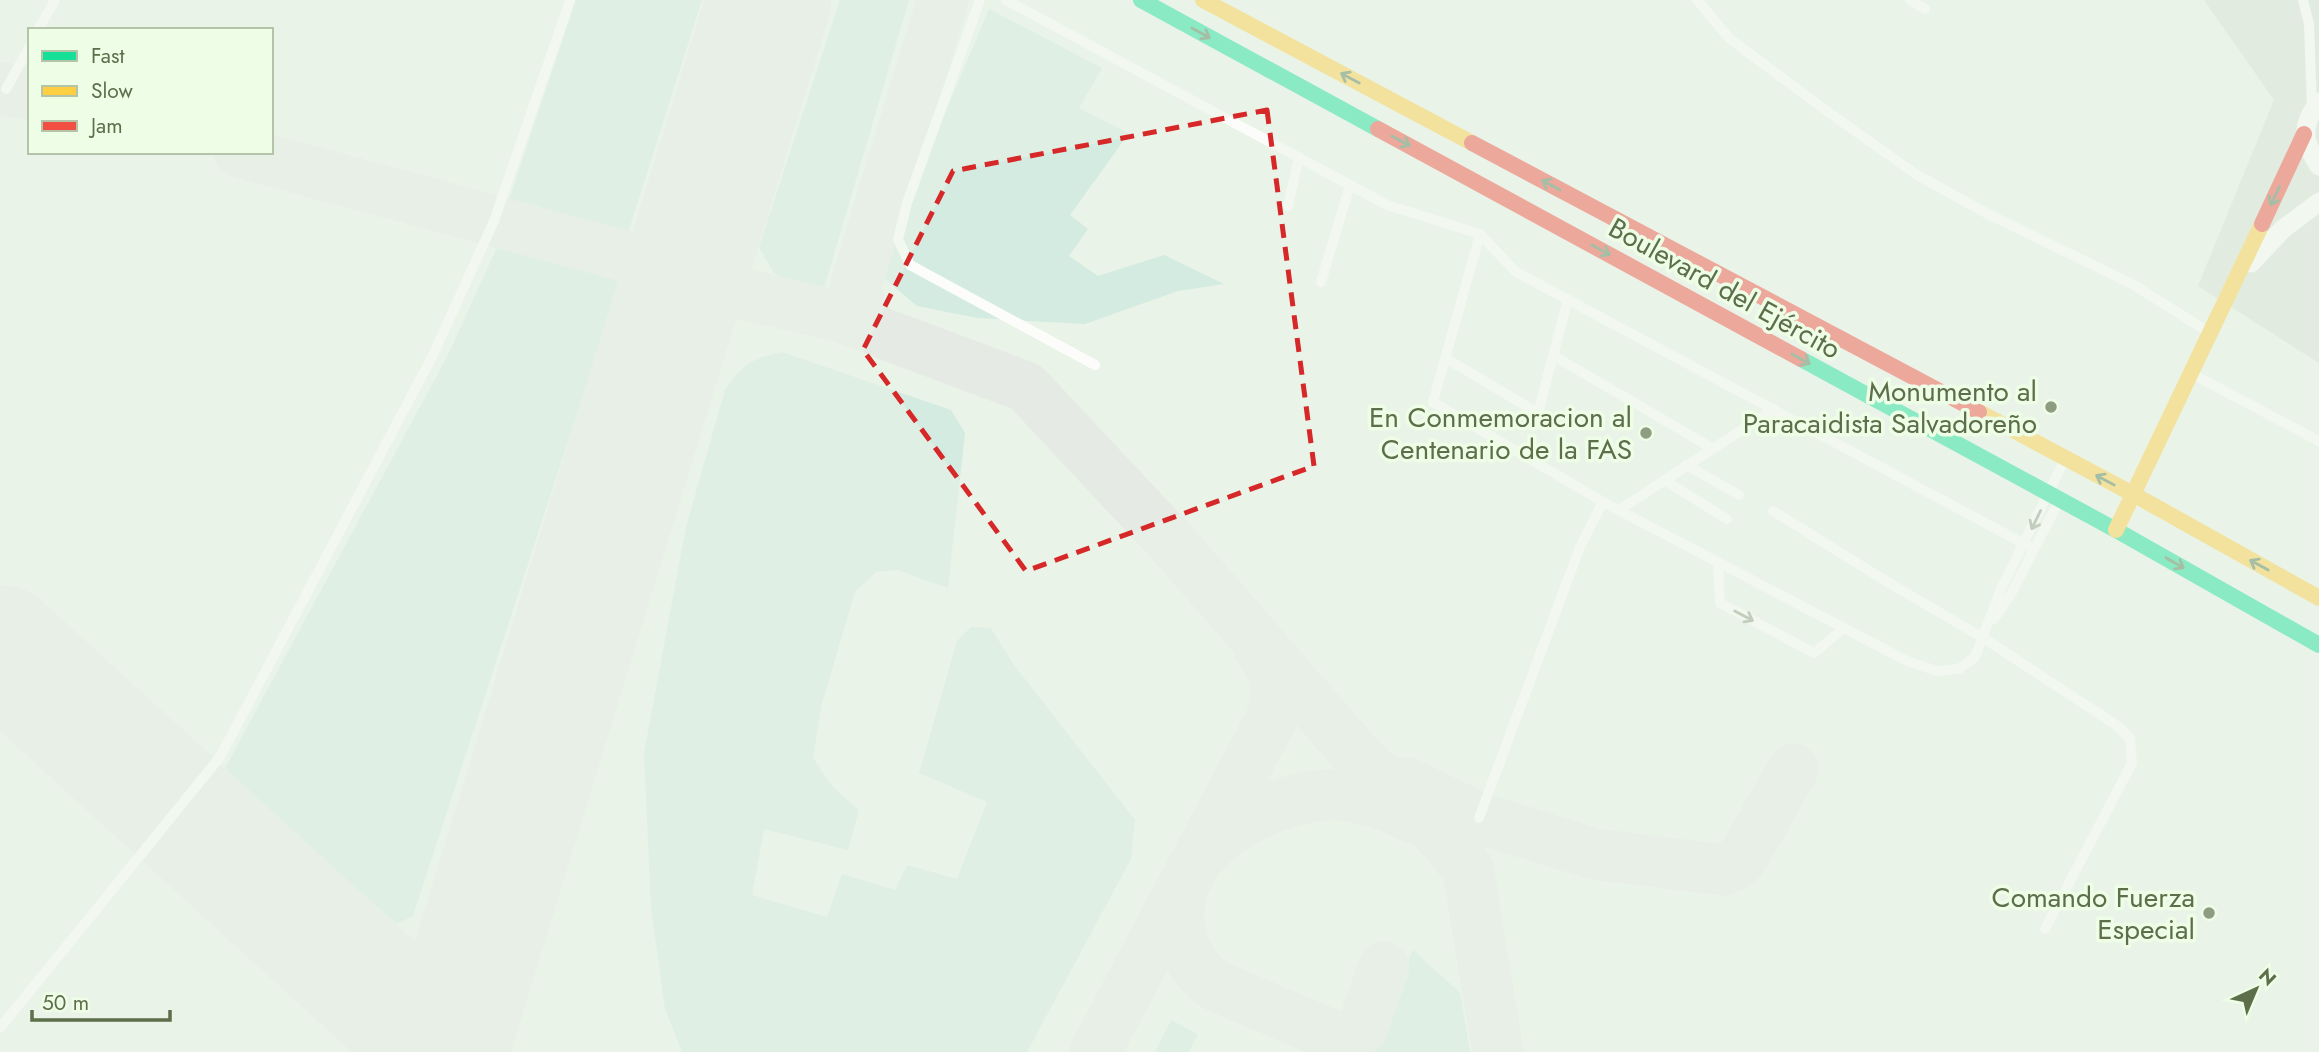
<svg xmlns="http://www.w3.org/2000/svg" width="2319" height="1052" font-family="Jost,sans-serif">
	<rect width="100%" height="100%" fill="#eaf3e7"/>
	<path fill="#dae3d5" d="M2204,0H2319V363L2198,286L2274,100Z"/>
	<g fill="#d3ebe0">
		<path d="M576,0H702L626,239L507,206Z"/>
		<path d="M840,0H909L822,295L774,273L759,247Z"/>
		<path d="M989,9L1102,68L1079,108L1129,133L1070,215L1088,229L1069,256L1098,276L1164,255L1224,284L1178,291L1085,324L977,318L917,306L878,273Z"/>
		<path d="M499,243L621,279L413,916L397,924L223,772L448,355Z"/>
		<path d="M782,352L951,410L965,433L948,588L897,570L876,572L855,592L821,707L813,758L833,787L859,810L848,850L764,829L752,895L827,917L842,874L895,890L907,865L957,879L987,802L919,773L957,641L971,627L991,628L1014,665L1135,820L1131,859L1027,1052H682L665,1009L651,908L644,753L686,527L725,390C743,364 751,359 782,352Z"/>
		<path d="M1413,950L1460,993L1470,1052H1364Z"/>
		<path d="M1171,1020L1198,1034L1189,1052H1155Z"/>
	</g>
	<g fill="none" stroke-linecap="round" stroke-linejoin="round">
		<g stroke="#e6eae4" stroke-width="51">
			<path d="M0,88L30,95"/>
			<path d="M239,152L687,273"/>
			<path d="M704,220C700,258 701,270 735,292"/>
			<path d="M870,327L861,313L856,285L943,0"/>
			<path d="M667,338L683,315L699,299L715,293L735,292L837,316L1026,387L1176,547L1353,751L1440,835L1468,869L1498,1052"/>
			<path d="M1407,783L1479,818L1594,854L1723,870L1737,864L1746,852L1793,769"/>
			<path d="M1206,851C1229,820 1299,792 1336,795C1363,796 1389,805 1413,818"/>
			<path d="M1181,890C1174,929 1182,962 1216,986L1333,1036H1350L1362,1029L1384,967"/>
			<path d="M457,1017L465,1052"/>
			<path d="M1095,1052L1272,718C1278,685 1279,676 1259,649"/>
		</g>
		<g stroke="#e6eae4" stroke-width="124">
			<path d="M0,647L444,1052"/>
			<path d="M446,1052L769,0"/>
		</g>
		<g stroke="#fcfdfb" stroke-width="10">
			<path d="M980,0L907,203L898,239L910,265L1095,365"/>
			<path d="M1006,0L1387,205L1480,234L1516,272L2034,549"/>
			<path d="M1697,0L1730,39L1824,109L1917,175L1988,214L2134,285L2210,333"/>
			<path d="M1910,0L1925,9"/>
			<path d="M2303,0L2309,24L2312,107"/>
			<path d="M38,30L55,0"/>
			<path d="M6,89L30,46"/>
			<path d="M1288,206L1299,157"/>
			<path d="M1480,234L1433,402L1603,502"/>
			<path d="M1321,282L1350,185"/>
			<path d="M1554,356L1712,448"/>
			<path d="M1447,359L1538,413L1568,299"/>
			<path d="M2192,374L2319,441"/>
			<path d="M1686,465L1739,495"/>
			<path d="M1664,480L1727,519"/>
			<path d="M1619,510L1774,409"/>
			<path d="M1773,511L1894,586L1982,637L2119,727L2130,739L2132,763L2045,929"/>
			<path d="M1718,562L1720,603L1814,653L1844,628"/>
			<path d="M1994,619L2011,594L2056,507"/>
			<path d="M1479,818L1580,547L1603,502L1907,661L1937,671L1959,669L1975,657L2001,589L2063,463"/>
			<path d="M0,1028L220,757L432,357L494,221L570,0"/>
		</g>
		<g stroke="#fcfdfb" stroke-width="19">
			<path d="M2319,102C2300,126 2303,142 2319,166"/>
			<path d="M2251,263L2283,229L2319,202"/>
		</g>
		<g stroke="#16e098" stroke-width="16">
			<path d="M1141,0L1378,129"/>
			<path d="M1801,359L2116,530L2319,645"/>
		</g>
		<g stroke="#ffcf43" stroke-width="16">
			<path d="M1203,0L1472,143"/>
			<path d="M1979,412L2133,494L2319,598"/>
			<path d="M2116,530L2262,224"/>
		</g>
		<g stroke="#f24e42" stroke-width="16">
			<path d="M1378,129L1801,359"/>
			<path d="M1472,143L1979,412"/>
			<path d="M2262,224L2304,134"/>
		</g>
	</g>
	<defs><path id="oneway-shaft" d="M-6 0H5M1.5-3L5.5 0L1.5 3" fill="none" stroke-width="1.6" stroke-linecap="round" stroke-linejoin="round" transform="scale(1.75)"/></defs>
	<g stroke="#527f56">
		<use href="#oneway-shaft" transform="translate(1201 33) rotate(29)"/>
		<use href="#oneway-shaft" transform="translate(1350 78) rotate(-152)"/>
		<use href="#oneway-shaft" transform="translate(1401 141) rotate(29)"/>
		<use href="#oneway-shaft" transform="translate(1551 185) rotate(-152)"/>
		<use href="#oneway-shaft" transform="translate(2275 196) rotate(115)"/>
		<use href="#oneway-shaft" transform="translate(1601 250) rotate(29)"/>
		<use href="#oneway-shaft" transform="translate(1801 359) rotate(29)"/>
		<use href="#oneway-shaft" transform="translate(2105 480) rotate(-152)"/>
		<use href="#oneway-shaft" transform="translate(2175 563) rotate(30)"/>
		<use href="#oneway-shaft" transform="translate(2259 565) rotate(-151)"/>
	</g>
	<g stroke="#95a088">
		<use href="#oneway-shaft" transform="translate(2036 520) rotate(116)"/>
		<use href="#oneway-shaft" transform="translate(1744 616) rotate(28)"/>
	</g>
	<path d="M0 0H2319V1052H0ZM1267,110L1314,466L1026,571L863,350L953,171Z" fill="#eaf3e7" fill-opacity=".55" fill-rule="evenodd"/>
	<path fill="none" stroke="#d62828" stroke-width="5" stroke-dasharray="14 9" stroke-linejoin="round" d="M1267,110L1314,466L1026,571L863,350L953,171Z"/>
	<g fill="#8e9d81" stroke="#edfde6" stroke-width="2.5">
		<circle cx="2051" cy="407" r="7"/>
		<circle cx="1646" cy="433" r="7"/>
		<circle cx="2209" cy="913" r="7"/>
	</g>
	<g text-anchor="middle" stroke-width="7" stroke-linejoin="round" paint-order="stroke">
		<g font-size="28" fill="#5d6e4a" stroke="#edfde6">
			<text transform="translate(1725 288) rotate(29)" y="10">Boulevard del Ejército</text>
		</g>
		<g font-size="28" fill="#5d6e4a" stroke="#edfde6" text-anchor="end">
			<text x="2037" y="401">Monumento al<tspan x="2037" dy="32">Paracaidista Salvadoreño</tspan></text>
			<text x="1632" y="427">En Conmemoracion al<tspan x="1632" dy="32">Centenario de la FAS</tspan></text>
			<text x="2195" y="907">Comando Fuerza<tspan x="2195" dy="32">Especial</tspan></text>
		</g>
	</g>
	<rect x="28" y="28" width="245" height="126" fill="#edfde6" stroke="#b3c4a8" stroke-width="2"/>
	<rect x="42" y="51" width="35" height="10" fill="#16e098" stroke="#b3c4a8" stroke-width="2"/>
	<text x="91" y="63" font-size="21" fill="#5d6e4a">Fast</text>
	<rect x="42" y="86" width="35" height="10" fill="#ffcf43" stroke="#b3c4a8" stroke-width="2"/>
	<text x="91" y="98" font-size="21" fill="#5d6e4a">Slow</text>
	<rect x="42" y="121" width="35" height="10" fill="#f24e42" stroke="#b3c4a8" stroke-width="2"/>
	<text x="91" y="133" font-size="21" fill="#5d6e4a">Jam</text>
	<g transform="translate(2256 989) rotate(44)" stroke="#edfde6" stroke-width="5" paint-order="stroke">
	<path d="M0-5L12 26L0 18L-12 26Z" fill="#5d6e4a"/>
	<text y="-10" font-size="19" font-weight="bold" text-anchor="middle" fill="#5d6e4a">N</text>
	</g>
	<path d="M32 1010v10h138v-10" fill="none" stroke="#5d6e4a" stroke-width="3.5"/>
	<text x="42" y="1010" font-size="21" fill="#5d6e4a" stroke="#edfde6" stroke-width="5" paint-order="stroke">50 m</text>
</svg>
